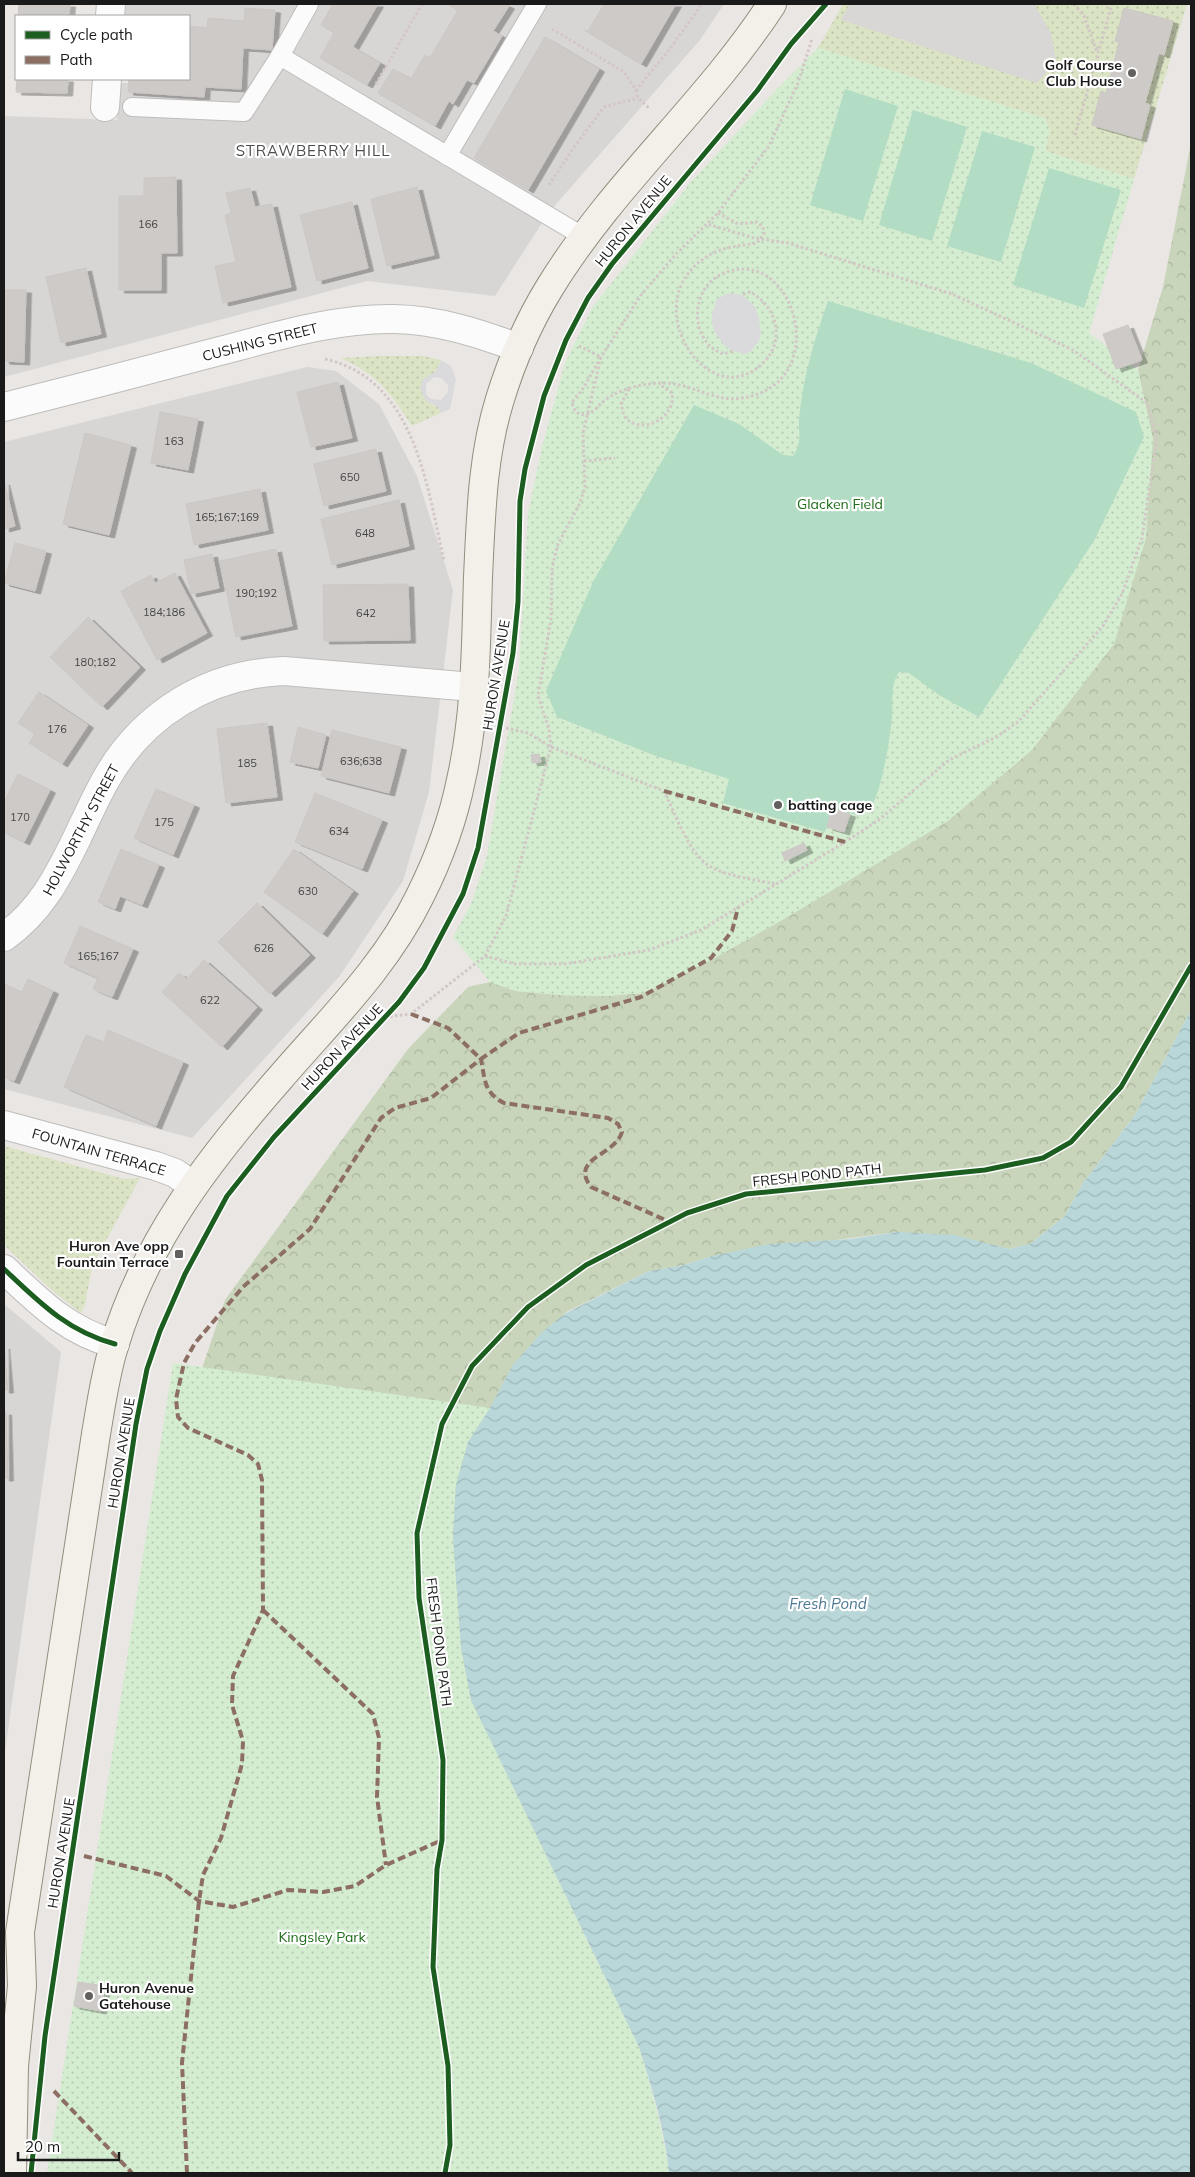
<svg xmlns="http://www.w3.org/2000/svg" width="1195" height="2177" font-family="Mulish,sans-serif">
	<defs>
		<pattern id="grass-dots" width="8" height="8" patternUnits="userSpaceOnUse" patternTransform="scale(1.25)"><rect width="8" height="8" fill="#dae3c4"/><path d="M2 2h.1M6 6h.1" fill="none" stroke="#bac2a8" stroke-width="1.8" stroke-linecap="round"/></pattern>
		<pattern id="forest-crowns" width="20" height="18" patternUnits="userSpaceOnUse" patternTransform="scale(1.25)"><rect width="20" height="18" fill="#c8d5ba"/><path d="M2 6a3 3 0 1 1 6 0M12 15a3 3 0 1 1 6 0" fill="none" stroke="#abb69f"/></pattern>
		<pattern id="park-dots" width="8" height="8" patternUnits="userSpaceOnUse" patternTransform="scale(1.25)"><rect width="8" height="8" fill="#d4edd0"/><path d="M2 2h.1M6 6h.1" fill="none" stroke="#b5cbb2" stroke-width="1.8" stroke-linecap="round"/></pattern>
		<pattern id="water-waves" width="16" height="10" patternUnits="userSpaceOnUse" patternTransform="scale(1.25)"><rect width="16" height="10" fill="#b9d7d9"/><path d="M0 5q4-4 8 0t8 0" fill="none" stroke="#9eb8ba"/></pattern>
		<filter id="shadow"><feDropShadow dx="5.5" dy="3" stdDeviation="0" flood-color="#0004"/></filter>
	</defs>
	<rect width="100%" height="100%" fill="#e9e6e3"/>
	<g fill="#d8d6d5">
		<path d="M125,4H724L700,40L557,203L540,226L495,296L367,281L4,377V116L117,120L120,83H128L129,79H189V16H124Z"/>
		<path d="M307,367L336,371L379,404L417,476L453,590L429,792L403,881L339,977L192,1138L4,1089V442Z"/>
		<path d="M4,1304L61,1352L4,1759Z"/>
	</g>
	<g fill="url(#grass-dots)">
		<path d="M843,4H1187L1134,179L1045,151L1050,131L1044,118L818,48Z"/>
		<path d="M380,356H422L441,360L436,371L421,384L431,404L438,407L441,413L412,426C392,394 376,373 340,358Z"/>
		<path d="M4,1146L124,1179L140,1178L92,1266L85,1305L81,1313L54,1292L4,1245Z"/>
	</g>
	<path fill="url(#forest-crowns)" d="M1191,143V1010L1135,1115L1083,1183L1064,1217L1030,1244L1009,1249L897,1232L712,1256L684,1265L649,1271L566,1312L490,1408L468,1442L489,1738L552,1867L92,2173L187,1413L225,1300L408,1049L468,987L490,982L516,991L559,995L605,996L645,993L1153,440L1138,370L1163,287Z"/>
	<g fill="url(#park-dots)">
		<path d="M818,48L1045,118L1050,131L1045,151L1134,179L1089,333L1138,370L1153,440L1146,538L1114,644L1032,750L948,821L786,918L697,968L645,993L605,996L559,995L516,991L490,982L453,937L471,904L487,855L519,669L528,514L542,447L565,363L592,308L690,183L775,91Z"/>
		<path d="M173,1363L490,1408L468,1442L456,1485L453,1536L461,1647L471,1700L639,2047C652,2089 663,2130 669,2173H47Z"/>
	</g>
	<g fill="#b2dcc4">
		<path d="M845,89L898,106L863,221L810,205Z"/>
		<path d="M913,110L967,127L932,241L879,225Z"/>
		<path d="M982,131L1035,147L1001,262L947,246Z"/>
		<path d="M1049,168L1121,190L1084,308L1013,285Z"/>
		<path d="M828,301L1031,363L1136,412L1144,437L1095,539L979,717L939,695L909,673L899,672C890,686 893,701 892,717C890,739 882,791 870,809C868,811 863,814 860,816L832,808L825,832L723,803L729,779L656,756L557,717L546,691L593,582L694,405L739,424L783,455L793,456C803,442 798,434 799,419C803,378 814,340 828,301Z"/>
	</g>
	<path fill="#d9d7d6" d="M850,4H1034L1051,33L1056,61L1037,83L841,20Z"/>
	<g fill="#dadadd" fill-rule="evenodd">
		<path d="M728,293L741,295L746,298L755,307L758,315L761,332L759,341L750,352L745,354L733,351L725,346L714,331L712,323V314L717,299Z"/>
		<path d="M441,360L451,366L456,379L450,409L441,413L438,407L425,400L420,388L423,379L436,371ZM434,377L441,378L448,385V392L441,400L431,399L426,394V384Z"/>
	</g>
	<path fill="url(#water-waves)" d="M1191,1010V2173H669C665,2130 652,2088 639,2047L471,1700L461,1647L453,1536L456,1485L468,1442L490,1408L512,1366L542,1332L566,1313L649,1271L684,1265L712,1256L769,1244L850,1239L897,1232L954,1235L1009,1249L1030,1244L1064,1217L1083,1183L1135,1115Z"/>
	<g fill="#cecac8" stroke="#ccc7c5" filter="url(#shadow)">
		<path d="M19,4H70L69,16H18Z"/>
		<path d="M333,4H378L353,47L380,63L367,85L320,58L334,33L321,25Z"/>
		<path d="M447,4H505L509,6L493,31L502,36L474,83L467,80L453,104L449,101L435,126L378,93L393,69L411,79L425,55L430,58L458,10Z"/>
		<path d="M604,4H676L641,64L584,30L588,31Z"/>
		<path d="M245,8L275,10L272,50L243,48L241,89L205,87L204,97L128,92L129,79H189V26L207,28L208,18L244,21Z"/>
		<path d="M1124,8L1173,21L1164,55L1159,53L1145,103L1150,105L1141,139L1092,125L1101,91L1106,93L1119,42L1115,41Z"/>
		<path d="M545,37L599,69L528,190L474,158Z"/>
		<path d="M17,79H68L67,93L16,92Z"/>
		<path d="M176,177L177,253H161V290H119V196H144V178Z"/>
		<path d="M417,187L434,255L387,266L371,199Z"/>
		<path d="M250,188L255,207L272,204L291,287L223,303L215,266L236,262L225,215L231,213L226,193Z"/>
		<path d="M352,202L368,268L317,281L300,215Z"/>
		<path d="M86,268L101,334L61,343L46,277Z"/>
		<path d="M4,290H26L24,362L4,361Z"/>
		<path d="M1128,325L1142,360L1116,369L1103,334Z"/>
		<path d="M338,382L352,438L311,447L297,392Z"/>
		<path d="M160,412L198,419L188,470L151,463Z"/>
		<path d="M85,433L131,445L109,535L63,524Z"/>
		<path d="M376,449L386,491L324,506L314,464Z"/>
		<path d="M4,482L15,526L4,529Z"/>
		<path d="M260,489L268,530L194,545L186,504Z"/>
		<path d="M399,500L409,546L332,565L321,519Z"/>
		<path d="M15,543L46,551L35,591L4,583Z"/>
		<path d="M276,549L292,626L236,637L220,561Z"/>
		<path d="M212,554L219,588L191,594L184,560Z"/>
		<path d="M175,573L207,633L157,660L121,591L151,575L155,583Z"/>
		<path d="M408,584L410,640L324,641L323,585Z"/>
		<path d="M88,617L140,667L102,707L50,657Z"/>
		<path d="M39,692L88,725L62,764L29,743L35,734L18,723Z"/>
		<path d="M267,723L277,797L226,803L217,729Z"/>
		<path d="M298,727L326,735L318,768L290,762Z"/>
		<path d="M332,730L401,747L389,793L321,776Z"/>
		<path d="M539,754L541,762L532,763L531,755Z"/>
		<path d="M18,774L50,790L24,842L4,832V802Z"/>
		<path d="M156,789L194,805L173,855L134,838Z"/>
		<path d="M315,793L382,820L362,869L295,842Z"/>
		<path d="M832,809L850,814L844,832L827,827Z"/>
		<path d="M804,843L807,850L785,861L782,853Z"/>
		<path d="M121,849L159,865L142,905L120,896L115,909L98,902Z"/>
		<path d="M294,849L353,891L322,934L264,892Z"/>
		<path d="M257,903L310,955L270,994L218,942Z"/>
		<path d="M80,926L133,949L112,997L93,989L98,978L64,963Z"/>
		<path d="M204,960L257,1007L222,1047L162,992L179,973L187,979Z"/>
		<path d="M28,979L53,991L14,1081L4,1077V984L22,992Z"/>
		<path d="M108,1030L183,1062L156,1126L64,1087L86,1035L104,1042Z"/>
		<path d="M4,1346L8,1390H4Z"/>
		<path d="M4,1412H6L8,1478H4Z"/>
		<path d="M78,1982L105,1986L101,2011L74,2006Z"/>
	</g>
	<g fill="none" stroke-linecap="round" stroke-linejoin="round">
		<defs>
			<g id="lane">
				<path d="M309,4L280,56L584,237"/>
				<path d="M132,107L244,112L280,56"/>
				<path d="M447,156L537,4"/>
			</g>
			<g id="street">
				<path d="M110,16L111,4"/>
				<path d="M105,107L107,79"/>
				<path d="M4,407C75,389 145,371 216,352C274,337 334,318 394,319C439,320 478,333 519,348"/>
				<path d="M4,937C40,912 58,877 77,838C86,819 95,799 105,781C142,714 208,674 284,671L473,687"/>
				<path d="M4,1125L156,1166L175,1173L192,1185"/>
				<path d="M4,1269C39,1302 67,1331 115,1344"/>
			</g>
			<path id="secondary" d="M12,2173L14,2066L22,1986L20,1932L96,1434C101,1405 105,1375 114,1346C146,1240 209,1159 281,1077C331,1019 386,966 420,896C438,860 453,820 461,780C476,714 476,644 478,577C481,516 482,457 500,399C512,360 529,321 550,287C613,184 707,104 772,4"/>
		</defs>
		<use href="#lane" stroke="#bebdbb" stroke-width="20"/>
		<use href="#street" stroke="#bebdbb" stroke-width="30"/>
		<use href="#secondary" stroke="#908f7e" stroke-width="30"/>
		<g stroke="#d3c6c6" stroke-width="3" stroke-dasharray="2.5 2.5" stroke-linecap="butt">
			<path d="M1074,4L1084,16L1097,52"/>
			<path d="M552,29L624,72L636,90L669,50L702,4"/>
			<path d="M376,84L422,4"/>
			<path d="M636,90L638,98L649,108"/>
			<path d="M1075,135L1112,4"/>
			<path d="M549,185L572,150L604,107L638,98"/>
			<path d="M718,213L738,224L757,222L763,227L764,234L757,243C742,246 727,246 713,253C629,296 708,420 764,362C786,340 776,305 750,292L741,295"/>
			<path d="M579,346L601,357L584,387L572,402C573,409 578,417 587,414C593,413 599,405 605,400C621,388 642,384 661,383C691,382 713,403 742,398C837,384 793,238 720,275C689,291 690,342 723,354L733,351"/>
			<path d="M325,359C415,379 427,486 444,561"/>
			<path d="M629,389L621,404L624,416C640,437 677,418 672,393L659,384"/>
			<path d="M584,461L615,458"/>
			<path d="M506,728L528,733L551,747L664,791C675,813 689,855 711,867C729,877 754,879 775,884"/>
			<path d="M485,956L515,964H565L649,950L701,930L845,842L880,819L949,760L998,736L1019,721L1103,626L1122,594L1142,538L1157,438L1147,403L1073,350L952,294L788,243L754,238L707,224"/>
			<path d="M385,1017L411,1014L485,956L506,916L551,747L549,729L538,696L551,619L552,568L558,544L580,503L585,487L583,433L601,357L641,295L676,254L718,213L769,146L798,83L812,39"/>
		</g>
		<use href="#lane" stroke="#fcfbfb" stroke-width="18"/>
		<use href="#street" stroke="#fcfbfb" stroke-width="28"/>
		<use href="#secondary" stroke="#f2f0e9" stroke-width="28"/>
		<g stroke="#8d6e63" stroke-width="4" stroke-dasharray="8 4" stroke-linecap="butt">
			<path d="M664,791L845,842"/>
			<path d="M411,1014L448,1028L481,1059L519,1033L641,997L711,958L732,931L738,908"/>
			<path d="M263,1610L373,1714L379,1738L377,1797L386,1865"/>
			<path d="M84,1856L166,1876L199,1901L233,1907L288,1890L323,1892L355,1886L386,1865L442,1840"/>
			<path d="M54,2091L132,2173"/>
			<path d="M187,2173L182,2063L199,1901L203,1875L221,1838L242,1764L243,1741L232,1705L233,1676L263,1610L262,1480L258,1464L248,1455L188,1428L178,1417L176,1399L184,1363L195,1343L243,1287L310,1229L381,1118L395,1108L431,1098L481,1059C485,1080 484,1093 504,1103L608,1118L618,1124L622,1132C615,1156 569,1158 591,1187L670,1222"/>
		</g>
		<defs>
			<g id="cycleway">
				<path d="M4,1269C39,1302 67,1331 115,1344"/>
				<path d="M31,2173L45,2036L136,1424L147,1369L160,1331L185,1274L227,1196L274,1137L399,1002L424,968L463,894L478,848L513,653L518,602L520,501L525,469L544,396L566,340L588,298L612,264L757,91L791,44L826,4"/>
				<path d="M445,2173L450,2145L448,2066L433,1967L437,1869L442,1840L443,1760L419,1598L417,1533L442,1424L472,1366L528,1307L586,1265L687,1213L746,1194L985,1170L1043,1158L1071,1142L1121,1087L1191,966"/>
			</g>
		</defs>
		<use href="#cycleway" stroke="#fff" stroke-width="8"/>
		<use href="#cycleway" stroke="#1b5e20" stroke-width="5"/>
	</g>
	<g fill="#626160" stroke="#fff" stroke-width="2">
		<circle cx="1132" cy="73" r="5"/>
		<circle cx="778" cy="805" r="5"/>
		<rect x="174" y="1249" width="10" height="10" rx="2.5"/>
		<circle cx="89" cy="1996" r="5"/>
	</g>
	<g text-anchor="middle" stroke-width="4.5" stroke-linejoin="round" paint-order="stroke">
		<g font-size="11" fill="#474646">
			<text x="148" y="228">166</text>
			<text x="174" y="445">163</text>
			<text x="350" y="481">650</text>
			<text x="227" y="521">165;167;169</text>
			<text x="365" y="537">648</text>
			<text x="256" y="597">190;192</text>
			<text x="164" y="616">184;186</text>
			<text x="366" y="617">642</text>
			<text x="95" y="666">180;182</text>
			<text x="57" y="733">176</text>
			<text x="361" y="765">636;638</text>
			<text x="247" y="767">185</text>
			<text x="20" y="821">170</text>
			<text x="164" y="826">175</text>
			<text x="339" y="835">634</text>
			<text x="308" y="895">630</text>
			<text x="264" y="952">626</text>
			<text x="98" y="960">165;167</text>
			<text x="210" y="1004">622</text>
		</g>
		<g font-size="14" font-weight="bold" fill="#1a1a1a" stroke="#fff" text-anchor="end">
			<text x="1122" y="70">Golf Course<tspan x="1122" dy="16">Club House</tspan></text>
			<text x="788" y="810" text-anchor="start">batting cage</text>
			<text x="169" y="1251">Huron Ave opp<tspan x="169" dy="16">Fountain Terrace</tspan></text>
			<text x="99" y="1993" text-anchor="start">Huron Avenue<tspan x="99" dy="16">Gatehouse</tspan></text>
		</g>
		<g font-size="14" fill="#1a1a1a" stroke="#fff">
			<text transform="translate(633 221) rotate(-51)" y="5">HURON AVENUE</text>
			<text transform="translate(260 342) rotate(-14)" y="5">CUSHING STREET</text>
			<text transform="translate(496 675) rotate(-81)" y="5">HURON AVENUE</text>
			<text transform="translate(81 830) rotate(-62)" y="5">HOLWORTHY STREET</text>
			<text transform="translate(342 1047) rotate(-47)" y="5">HURON AVENUE</text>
			<text transform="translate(99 1152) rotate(16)" y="5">FOUNTAIN TERRACE</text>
			<text transform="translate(817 1175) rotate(-6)" y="5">FRESH POND PATH</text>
			<text transform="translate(121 1453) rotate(-81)" y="5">HURON AVENUE</text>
			<text transform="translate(439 1642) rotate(83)" y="5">FRESH POND PATH</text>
			<text transform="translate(61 1853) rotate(-81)" y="5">HURON AVENUE</text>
		</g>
		<g font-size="14" fill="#1a6c15" stroke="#fff">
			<text x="840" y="509">Glacken Field</text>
			<text x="322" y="1942">Kingsley Park</text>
		</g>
		<g font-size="15" letter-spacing="1" fill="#4d4d4d" stroke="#fff">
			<text x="313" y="156">STRAWBERRY HILL</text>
		</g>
		<g font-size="15" font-style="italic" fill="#4b7891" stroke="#fff">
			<text x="828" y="1609">Fresh Pond</text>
		</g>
	</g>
	<rect width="1195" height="2177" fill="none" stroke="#1a1a1a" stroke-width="10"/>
	<rect x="15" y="15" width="175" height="65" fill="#ffffff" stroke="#a3a3a3"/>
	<rect x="25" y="31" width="25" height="8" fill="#1b5e20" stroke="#a3a3a3"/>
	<text x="60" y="40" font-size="15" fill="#1a1a1a">Cycle path</text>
	<rect x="25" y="56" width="25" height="8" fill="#8d6e63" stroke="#a3a3a3"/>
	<text x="60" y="65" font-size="15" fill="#1a1a1a">Path</text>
	<path d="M18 2152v8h101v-8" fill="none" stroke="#1a1a1a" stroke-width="2.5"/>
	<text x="25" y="2152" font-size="15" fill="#1a1a1a" stroke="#ffffff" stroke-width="4" paint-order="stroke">20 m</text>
</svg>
